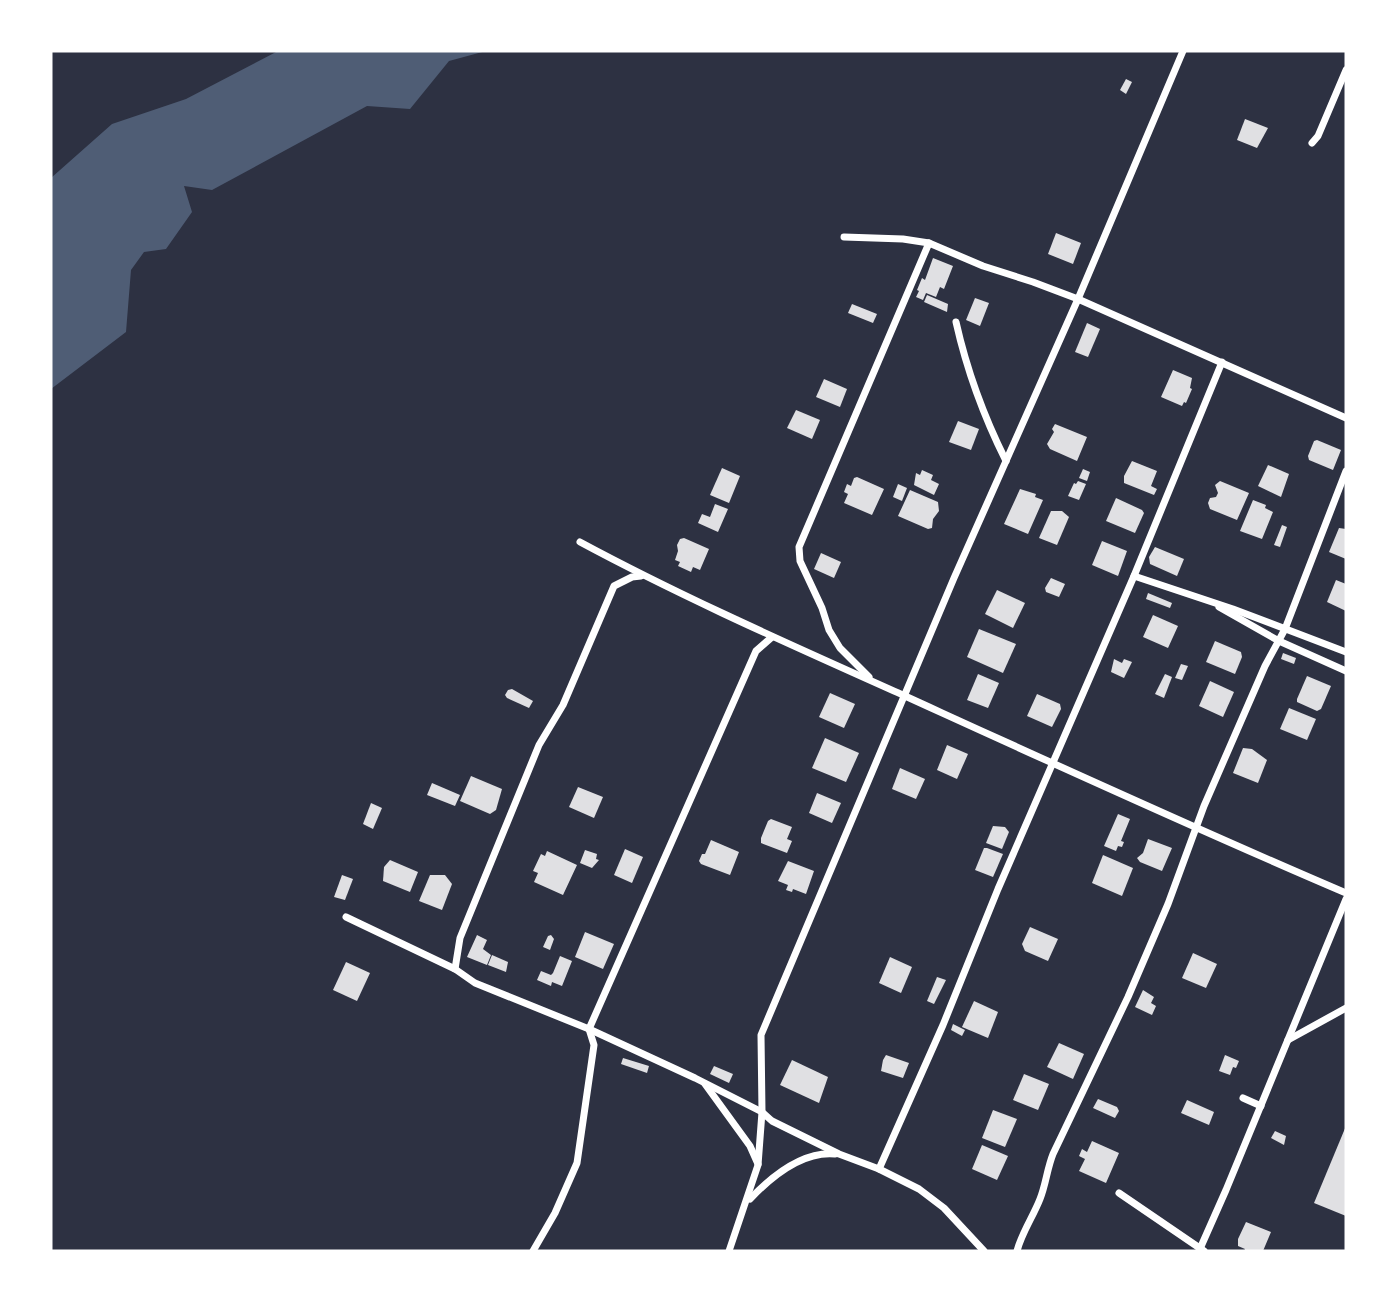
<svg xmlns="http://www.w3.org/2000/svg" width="1397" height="1302" font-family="'PT Sans',sans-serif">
	<rect width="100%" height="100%" fill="#2d3142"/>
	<path fill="#4f5d75" d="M278,51H486L449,61L410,109L367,106L212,190L184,186L192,212L166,249L144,252L131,270L126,332L51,389V178L112,124L186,99Z"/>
	<g fill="#e0e0e3">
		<path d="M1126,79L1132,82L1126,94L1120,90Z"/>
		<path d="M1245,119L1268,128L1257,148L1237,140Z"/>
		<path d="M1056,233L1081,243L1073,264L1048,254Z"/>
		<path d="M933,258L953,266L944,289L940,287L936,297L926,293L923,300L916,297L919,291L917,290L922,278L925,280Z"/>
		<path d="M927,295L948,304L947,312L924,302Z"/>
		<path d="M975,298L989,303L980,326L966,320Z"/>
		<path d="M852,304L877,314L873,323L848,313Z"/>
		<path d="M1087,323L1100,329L1088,357L1075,352Z"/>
		<path d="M1173,370L1192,378L1190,388L1192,389L1186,403L1184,402L1182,406L1161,397Z"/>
		<path d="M824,379L847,389L840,407L816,397Z"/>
		<path d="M796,410L820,420L812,439L787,428Z"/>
		<path d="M958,421L979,429L971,450L949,442Z"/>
		<path d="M1055,424L1087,437L1077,461L1050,449L1047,444L1054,432L1052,429Z"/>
		<path d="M1317,440L1341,450L1333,470L1309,460L1308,456L1314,441Z"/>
		<path d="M1132,461L1157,471L1151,486L1157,489L1154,495L1124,483V476Z"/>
		<path d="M1268,465L1289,474L1281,497L1258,486Z"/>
		<path d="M722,468L740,476L729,503L710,495Z"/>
		<path d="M1083,469L1090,472L1087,481L1079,478Z"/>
		<path d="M922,470L933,475L931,480L939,484L934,495L914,485L916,473L920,475Z"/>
		<path d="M857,477L884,489L872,515L844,503L848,494L844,492L847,484L851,486L854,478Z"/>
		<path d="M1078,481L1086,484L1079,500L1068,496L1074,483L1076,484Z"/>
		<path d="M1220,481L1249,493L1237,520L1210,509L1208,503L1210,498L1216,497L1218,493L1215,485Z"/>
		<path d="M898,484L907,488L902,501L893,497Z"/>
		<path d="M1020,489L1036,494L1035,497L1043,500L1028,534L1004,524Z"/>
		<path d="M910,490L938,502L939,511L933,519L932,528L928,529L898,516Z"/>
		<path d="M1116,498L1142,510L1144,513L1135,533L1106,521Z"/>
		<path d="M1253,500L1266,505L1265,508L1273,512L1262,539L1240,531Z"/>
		<path d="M715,504L728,509L718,532L698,523L702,514L710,517Z"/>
		<path d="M1051,511H1062L1069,517L1057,545L1039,538Z"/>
		<path d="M1282,525L1287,527L1280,547L1274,545Z"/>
		<path d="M1339,528L1346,529V559L1329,552Z"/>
		<path d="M684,538L709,549L700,570L693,567L691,572L678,566L680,562L675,560L678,551L677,545L680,539Z"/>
		<path d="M1102,541L1127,551L1118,576L1092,565Z"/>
		<path d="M1155,547L1184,559L1177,576L1150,564L1149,557Z"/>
		<path d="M821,553L841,562L834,578L814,569Z"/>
		<path d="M1051,578L1065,584L1059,597L1046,592L1045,588Z"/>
		<path d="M1336,580L1346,584V611L1327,602Z"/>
		<path d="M997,590L1025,603L1013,628L985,614Z"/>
		<path d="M1148,593L1172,603L1170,608L1146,599Z"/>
		<path d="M1153,615L1178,626L1168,648L1143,637Z"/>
		<path d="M979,629L1016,644L1003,673L967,657Z"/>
		<path d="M1215,641L1241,652L1242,657L1235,674L1206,662Z"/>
		<path d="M1283,653L1296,658L1294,664L1281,659Z"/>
		<path d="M1114,659L1122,663L1124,659L1132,662L1124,678L1111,672Z"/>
		<path d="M1181,664L1188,666L1182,680L1175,678Z"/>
		<path d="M978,674L999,683L988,708L967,700Z"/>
		<path d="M1165,674L1172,677L1164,698L1155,694Z"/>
		<path d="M1307,676L1331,686L1321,709L1317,711L1297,702V699Z"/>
		<path d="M1210,681L1234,692L1223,717L1199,706Z"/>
		<path d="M512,689L533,701L529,708L507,698L505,695L508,690Z"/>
		<path d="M830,693L855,704L844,728L819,717Z"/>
		<path d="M1037,694L1060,704L1061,709L1052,727L1027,716Z"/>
		<path d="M1289,708L1316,719L1307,740L1280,729Z"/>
		<path d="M825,738L859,753L846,782L812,768Z"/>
		<path d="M947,745L968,754L957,779L937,770Z"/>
		<path d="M1243,748L1252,749L1267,760L1258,783L1233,773Z"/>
		<path d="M900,768L925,779L916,799L892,789Z"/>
		<path d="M471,776L502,789L496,810L490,814L460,801Z"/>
		<path d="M432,783L460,795L455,806L427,795Z"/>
		<path d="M578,787L603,797L594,818L569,807Z"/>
		<path d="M817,793L841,803L832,823L809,813Z"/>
		<path d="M371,803L382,808L373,829L363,824Z"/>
		<path d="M1118,814L1130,819L1121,841L1124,842L1122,847L1118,846L1116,851L1104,846Z"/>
		<path d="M771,819L792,827L787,839L792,841L787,853L761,843V838L768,821Z"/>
		<path d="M993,826L1005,827L1009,832L1002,849L986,843Z"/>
		<path d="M1148,839L1172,848L1162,871L1140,862L1137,858L1143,853Z"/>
		<path d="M711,840L739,852L730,875L701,864L699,861L702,854H705Z"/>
		<path d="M984,848H987L1003,854L993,877L975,870Z"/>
		<path d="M625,849L643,857L632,883L614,875Z"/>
		<path d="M585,850L597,854L596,859L599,860L592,868L580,863Z"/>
		<path d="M547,851L577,865L563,895L534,882L538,873L533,871L541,854L545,856Z"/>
		<path d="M1103,855L1133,868L1122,896L1092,883Z"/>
		<path d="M390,860L418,872L410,892L383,881L384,867Z"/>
		<path d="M788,861L814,871L806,894L793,889L792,892L786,890L788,885L778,881Z"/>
		<path d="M342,875L353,879L345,900L334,897Z"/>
		<path d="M430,875H445L452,884L442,910L419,901Z"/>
		<path d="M1030,927L1058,939L1048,961L1025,951L1022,944Z"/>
		<path d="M585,932L614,944L603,969L575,957Z"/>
		<path d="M477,935L487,940L483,949L491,955L487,965L467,957Z"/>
		<path d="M551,935L554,939L550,950L543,947L548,936Z"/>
		<path d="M1193,953L1217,964L1206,988L1182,978Z"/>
		<path d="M492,955L508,962L506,972L488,965Z"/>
		<path d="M560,956L572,961L562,986L552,982L551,986L537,980L541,971L551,975L553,973Z"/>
		<path d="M890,957L912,967L901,993L879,983Z"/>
		<path d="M346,962L370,973L357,1001L333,990Z"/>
		<path d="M937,977L946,980L934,1004L927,1001Z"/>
		<path d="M1143,990L1154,997L1151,1003L1156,1006L1152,1015L1135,1007Z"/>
		<path d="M974,1001L998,1012L988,1038L962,1027Z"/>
		<path d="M953,1024L965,1030L962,1036L951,1030Z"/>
		<path d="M1059,1043L1084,1054L1073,1079L1047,1067Z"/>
		<path d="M886,1055L909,1063L903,1078L881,1071L883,1060Z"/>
		<path d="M1225,1055L1239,1061L1236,1068L1233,1067L1230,1075L1219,1071Z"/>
		<path d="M623,1058L649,1066L647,1073L621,1064Z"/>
		<path d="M792,1060L828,1077L819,1103L780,1085Z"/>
		<path d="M714,1066L733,1074L729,1083L710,1074Z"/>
		<path d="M1024,1074L1049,1084L1038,1110L1013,1100Z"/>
		<path d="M1098,1099L1117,1107L1119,1111L1115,1118L1093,1108Z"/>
		<path d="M1187,1100L1214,1112L1209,1125L1181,1113Z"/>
		<path d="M993,1110L1017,1119L1005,1147L982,1138Z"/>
		<path d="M1346,1126V1216L1314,1203Z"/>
		<path d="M1275,1131L1286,1136L1284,1145L1271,1138Z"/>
		<path d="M1092,1141L1119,1153L1106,1183L1079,1171L1085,1159L1079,1156L1082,1149L1087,1152Z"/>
		<path d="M982,1145L1008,1156L997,1180L972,1169Z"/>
		<path d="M1246,1222L1271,1232L1263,1251H1244L1245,1249L1238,1246V1239Z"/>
	</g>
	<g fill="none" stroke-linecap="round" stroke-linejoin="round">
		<g stroke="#fff" stroke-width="7">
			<path d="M1312,143L1318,136L1346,70"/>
			<path d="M844,237L903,239L929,243L983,266L1033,282L1078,299L1346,418"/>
			<path d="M956,322C967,371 984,417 1006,461"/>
			<path d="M580,542C686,599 796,647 905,696C1052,763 1198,830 1346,893"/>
			<path d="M1134,576L1233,609L1346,652"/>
			<path d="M1219,607L1279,641L1346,671"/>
			<path d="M869,677L840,648L829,630L822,608L800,561L799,547L929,243"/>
			<path d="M346,917L455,969L475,983L589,1029L695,1078L762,1112L772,1121L839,1154L879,1169L919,1189L944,1208L984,1251"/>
			<path d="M455,969L460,938L539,745L563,705L614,586L632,577L641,576"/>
			<path d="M1288,1040L1346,1008"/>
			<path d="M705,1084L750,1146L758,1164"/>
			<path d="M1243,1098L1261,1106"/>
			<path d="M879,1169L943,1025L998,889L1134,576L1222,362"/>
			<path d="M1119,1193L1204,1251"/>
			<path d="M750,1199C771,1177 803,1151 835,1154"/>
			<path d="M533,1251L555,1213L577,1163L594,1045L589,1029L756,651L772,637"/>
			<path d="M729,1251L758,1165L762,1112L761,1035L954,578L1078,299L1183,51"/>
			<path d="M1017,1251C1022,1232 1033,1217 1040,1199C1046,1184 1047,1169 1053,1154L1128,997L1168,904L1204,806L1265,666L1285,629L1346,471"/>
			<path d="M1199,1251L1226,1190L1346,899"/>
		</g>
	</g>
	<rect width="1397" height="1302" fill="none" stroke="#ffffff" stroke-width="105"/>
</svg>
